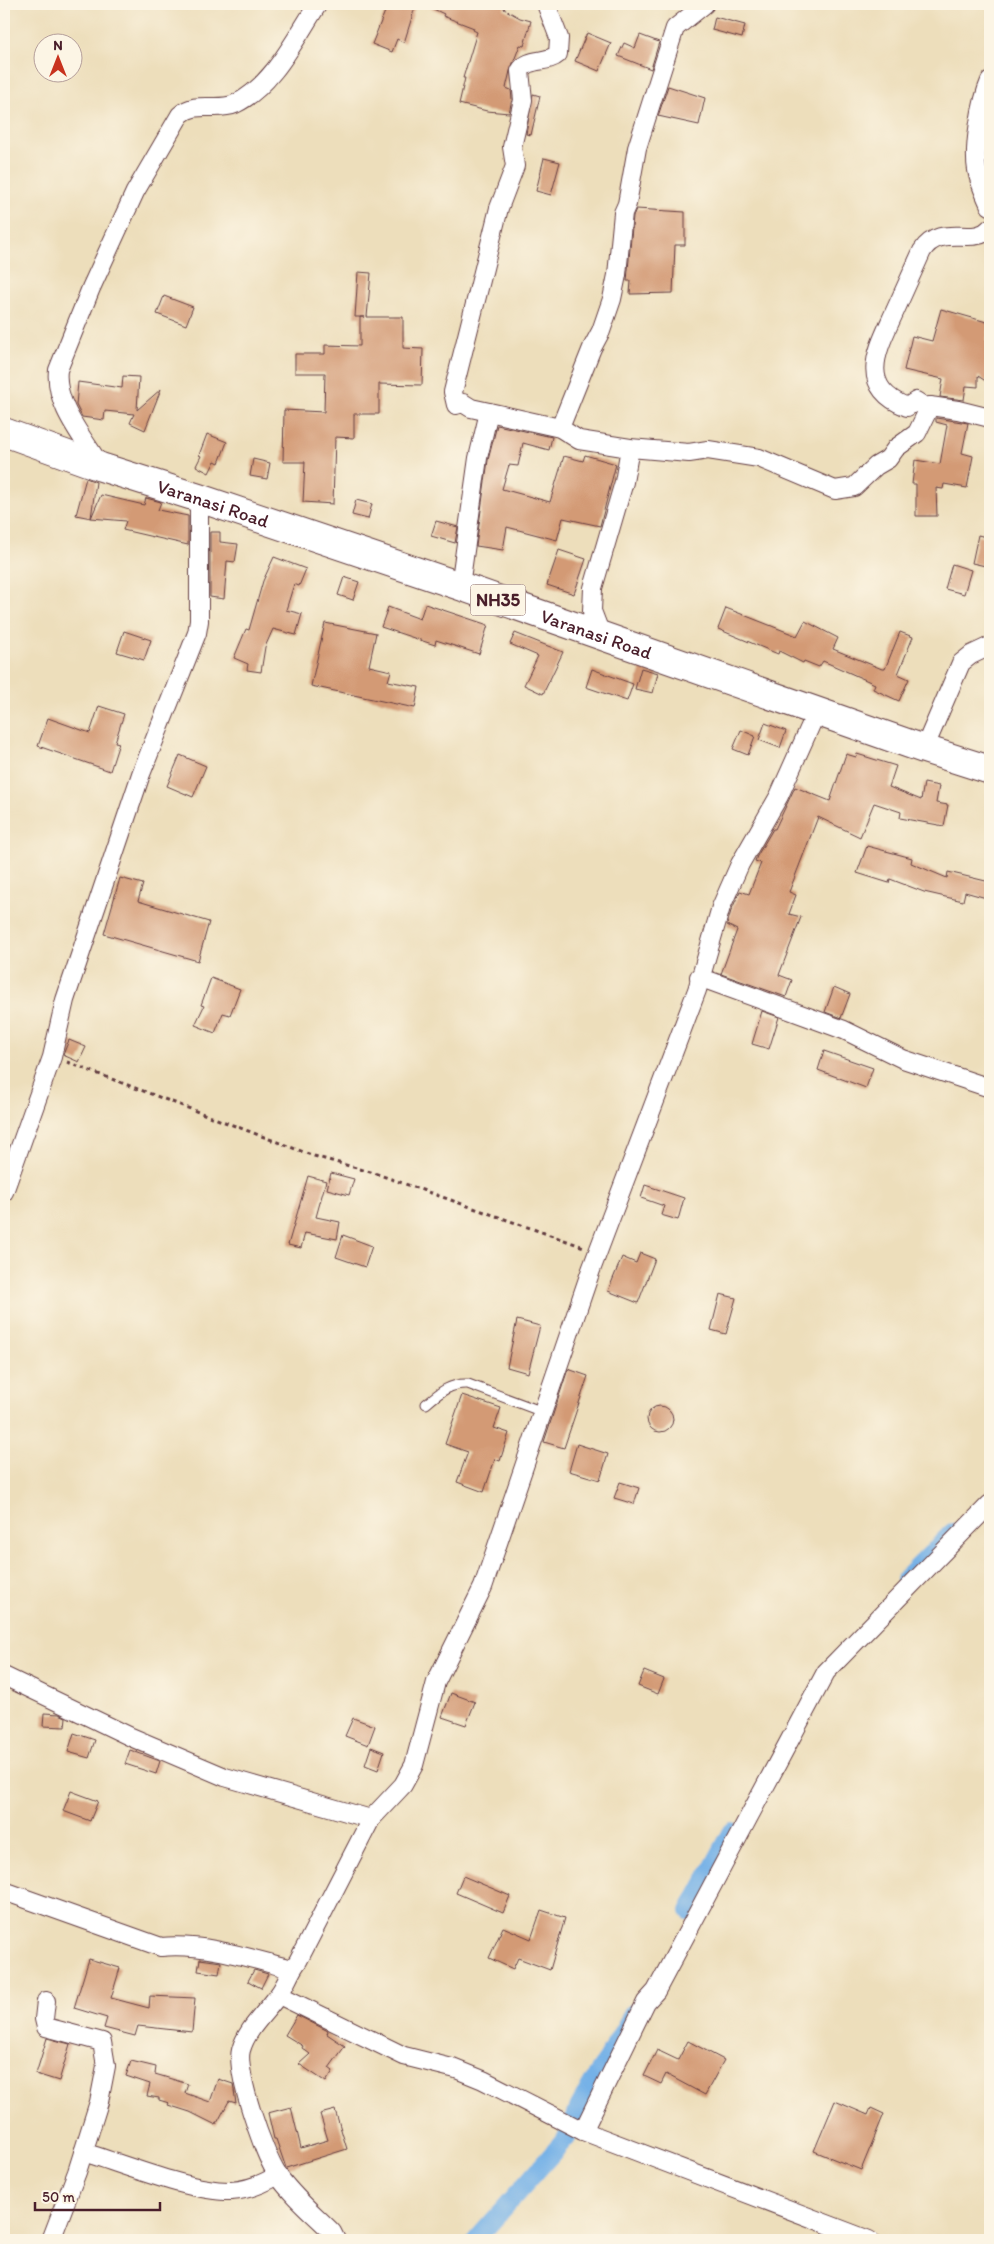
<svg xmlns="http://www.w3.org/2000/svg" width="994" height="2244" font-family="Itim,sans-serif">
	<rect width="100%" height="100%" fill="#fcf5e5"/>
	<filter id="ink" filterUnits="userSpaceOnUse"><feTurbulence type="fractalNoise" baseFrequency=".02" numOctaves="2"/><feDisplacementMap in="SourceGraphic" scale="10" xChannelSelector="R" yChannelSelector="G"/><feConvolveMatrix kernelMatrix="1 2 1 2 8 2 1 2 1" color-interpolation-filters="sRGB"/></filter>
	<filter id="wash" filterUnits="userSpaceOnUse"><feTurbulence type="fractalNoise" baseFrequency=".0096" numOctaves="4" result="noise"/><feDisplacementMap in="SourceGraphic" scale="20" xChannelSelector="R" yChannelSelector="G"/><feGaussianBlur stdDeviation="1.12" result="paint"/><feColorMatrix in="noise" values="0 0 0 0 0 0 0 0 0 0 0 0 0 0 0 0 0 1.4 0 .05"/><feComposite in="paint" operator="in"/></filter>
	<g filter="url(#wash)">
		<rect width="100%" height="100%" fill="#eddebb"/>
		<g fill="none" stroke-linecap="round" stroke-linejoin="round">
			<g stroke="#75b1e7" stroke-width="18">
				<path d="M905,1579L952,1532"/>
				<path d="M689,1911L732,1831"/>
				<path d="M476,2240L567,2137L579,2106L633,2013"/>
			</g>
		</g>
		<g id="blocks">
			<g fill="#d39a74">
				<path d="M388,4H416L404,43L397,39L392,52L372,44Z"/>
				<path d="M423,4H506L504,9L520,18L531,21L524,46L520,45L510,71L506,88L511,90L512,99L509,113L487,111L459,104L465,78H463L477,32L473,30L474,28L443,16L444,14Z"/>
				<path d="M715,17L745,25L742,38L712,30Z"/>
				<path d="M587,33L611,43L599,71L575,61Z"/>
				<path d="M640,35L659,42L651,69L618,56L624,43L635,48Z"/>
				<path d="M668,86L705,98L699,125L658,116Z"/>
				<path d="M533,94L540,96L531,135L526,134Z"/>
				<path d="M544,158L560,162L551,195L536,191Z"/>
				<path d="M636,209L685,212V245H675L673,293L630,294L631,281H627L633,216Z"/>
				<path d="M358,272L371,273L367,317H403V348L423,349L422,385L379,384V414H354V438L335,437L333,504L303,502L305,462H283L284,410L324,412L325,373H295V354H325V345L360,346V317H364H355Z"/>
				<path d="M164,296L193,307L186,325L157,314Z"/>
				<path d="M941,309L990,323L986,342L990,343V384L978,376V387L966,386L964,400L940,397L943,379L904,370L912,336L932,341Z"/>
				<path d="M123,376L139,377L137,410L161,389L145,430L130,423L134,414L105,411L104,420L82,417L76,405L78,382L122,388Z"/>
				<path d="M936,418L968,423L962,453L973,456L967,488L944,484L943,489L936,488L937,516H916V484H912L915,460L940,464L947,425L936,422Z"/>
				<path d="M497,425L552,437L549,450L523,443L518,466L509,465L502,489L550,502L564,456L583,461L585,455L616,464L600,526L563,518L557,540L507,527L503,550L476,546L488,460Z"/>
				<path d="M207,434L227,442L219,463L215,461L209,473L196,466L201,456L199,455Z"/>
				<path d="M253,459L270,463L267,479L250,476Z"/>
				<path d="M86,478L96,482L91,518L76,515Z"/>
				<path d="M101,495L144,505L146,498L161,502L158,510L188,516V545L123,530L126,521L91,518Z"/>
				<path d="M356,500L372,504L368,519L352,515Z"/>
				<path d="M436,521L458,527L455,543L431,536Z"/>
				<path d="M210,532H220V542L238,544L235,562L227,561L224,599L210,597Z"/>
				<path d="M978,535L990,538V567L972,563Z"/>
				<path d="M559,550L586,559L574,594L547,585Z"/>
				<path d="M274,557L306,569L299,586L294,584L286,610L302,614L296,635L273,629L265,647L261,672L247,670L248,664L234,658L246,629L249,630L263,581Z"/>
				<path d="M952,564L971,570L964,594L945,589Z"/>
				<path d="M344,577L359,582L353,600L338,595Z"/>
				<path d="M425,604L488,625L479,654L436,640L435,645L381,627L388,607L420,619Z"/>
				<path d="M726,608L797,636L805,621L838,638L833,649L882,669H885L900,632L913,637L898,674L909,679L899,701L873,689L875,684L823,661L819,667L804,661L803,663L779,651L778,654L718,629Z"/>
				<path d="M325,623L376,633L369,666L391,671L388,681L419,687L415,708L311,686Z"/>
				<path d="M124,631L151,640L144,660L117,652Z"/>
				<path d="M515,633L563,652L543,694L524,685L538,656L510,644Z"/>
				<path d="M641,668L658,673L653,693L635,689Z"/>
				<path d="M592,669L633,684L627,701L586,687Z"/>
				<path d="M99,706L124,714L115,742L119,743L110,771L38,746L48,718L90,733Z"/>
				<path d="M765,723L786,731L780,748L759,740Z"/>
				<path d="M741,730L755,736L748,755L733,749Z"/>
				<path d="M846,754L856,757L857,754L896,766L889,787L921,800L924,783L939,786L936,803L948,805L944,826L900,818L901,812L874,803L860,837L818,817L789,892L796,895L789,914L801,917L779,975L792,980L786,997L721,974L737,930L727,925L731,911L740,891L749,894L761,863L755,861L757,856L773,829H775L795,787L830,801Z"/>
				<path d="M180,755L206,766L193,797L167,786Z"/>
				<path d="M867,846L912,858L911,863L947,878L948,872L990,882V899L965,892L963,901L924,892L890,879L889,883L857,873Z"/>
				<path d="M120,878L143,884L138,901L209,922L198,961L104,934Z"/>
				<path d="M211,978L240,989L230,1015L223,1013L215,1033L195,1025L204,1006L201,1005Z"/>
				<path d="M834,987L850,994L841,1018L825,1012Z"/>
				<path d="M762,1011L779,1017L769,1049L752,1044Z"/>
				<path d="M69,1040L86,1047L79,1062L63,1055Z"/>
				<path d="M824,1051L873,1068L866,1088L818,1070Z"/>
				<path d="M331,1173L354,1179L349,1195L327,1189Z"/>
				<path d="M308,1176L326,1181L316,1217L340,1222L337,1239L305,1233L301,1248L288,1245Z"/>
				<path d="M645,1185L684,1198L678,1220L661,1215L664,1206L641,1198Z"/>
				<path d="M343,1235L372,1246L365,1267L336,1257Z"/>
				<path d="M640,1253L655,1259L638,1303L608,1291L622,1257L636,1263Z"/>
				<path d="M720,1294L736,1298L726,1334L711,1330Z"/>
				<path d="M517,1320L540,1326L528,1373L507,1367Z"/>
				<path d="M568,1369L588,1376L564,1448L544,1442Z"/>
				<path d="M462,1395L501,1408L494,1428L509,1433L500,1461L495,1459L484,1492L457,1482L468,1452L445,1444Z"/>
				<circle cx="660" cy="1419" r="13"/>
				<path d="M577,1444L608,1454L600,1480L569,1471Z"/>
				<path d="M620,1482L639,1488L634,1504L614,1498Z"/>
				<path d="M644,1671L664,1679L658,1694L638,1686Z"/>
				<path d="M451,1693L475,1702L466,1725L442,1717Z"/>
				<path d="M44,1713L59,1714L66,1717L65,1727L43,1726Z"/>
				<path d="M353,1718L375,1726L368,1745L345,1736Z"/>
				<path d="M74,1733L95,1740L89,1758L68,1752Z"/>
				<path d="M371,1747L384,1752L378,1770L365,1765Z"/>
				<path d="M130,1750L160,1761L156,1774L125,1764Z"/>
				<path d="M71,1791L98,1801L90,1821L63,1811Z"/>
				<path d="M463,1876L510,1896L503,1913L456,1893Z"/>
				<path d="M541,1910L565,1918L550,1970L518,1958L513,1969L489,1958L503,1927L531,1939Z"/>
				<path d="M89,1959L120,1968L111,1998L149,2008L150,1996L195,1998L192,2032L138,2026L135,2036L104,2028L107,2018L74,2008Z"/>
				<path d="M200,1959L221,1962L219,1974L198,1971Z"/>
				<path d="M254,1970L268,1974L261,1988L248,1981Z"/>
				<path d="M297,2015L328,2031L327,2034L345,2046L329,2068L333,2071L326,2082L299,2064L310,2054L302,2048L303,2046L285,2035Z"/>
				<path d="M47,2038L70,2044L59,2081L36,2074Z"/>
				<path d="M688,2041L724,2060L705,2095L666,2074L661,2084L644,2076L657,2050L678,2060Z"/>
				<path d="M131,2061L156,2067L155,2074L188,2084L185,2093L210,2102L218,2079L233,2084L236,2103L229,2101L216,2125L190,2112L168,2105L169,2103L159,2100V2098L147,2096L150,2084L126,2076Z"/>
				<path d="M835,2101L868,2115L871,2108L884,2114L861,2170L814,2151Z"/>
				<path d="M291,2107L301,2148L328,2140L320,2114L335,2110L347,2149L286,2168L276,2139H274L268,2113Z"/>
			</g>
		</g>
	</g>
	<g filter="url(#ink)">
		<use href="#blocks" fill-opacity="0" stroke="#623c41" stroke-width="1"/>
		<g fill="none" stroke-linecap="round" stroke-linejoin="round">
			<defs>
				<path id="service" d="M426,1404C439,1393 450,1383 468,1384L543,1412"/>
				<g id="minor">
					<path d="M546,4L559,38L558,54C547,64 528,57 520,71L523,100L512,147L515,166L499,208L453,392L456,405L463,403L471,408L489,412L560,428L579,440L630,448L689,453L708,450L759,458L835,490L854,487L876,466L888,459L896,448L917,433L930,406L925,407L916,401L907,407C855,386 879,347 895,311C904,291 913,271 922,251C940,222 975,247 990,228"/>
					<path d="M990,81C981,102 973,148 977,170C979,183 985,194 990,206"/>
					<path d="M930,406L958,410L990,418"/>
					<path d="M560,428L592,348L601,331L612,299L617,275L623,213L627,204L637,148L675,28L705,4"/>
					<path d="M101,467C84,438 54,405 58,370L91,288L135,192L180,115C196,100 216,112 235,104C273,86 296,37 318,4"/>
					<path d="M460,586L478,458L489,412"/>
					<path d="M602,637L592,611L593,588L624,482L630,448"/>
					<path d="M924,749L961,663L971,655L990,646"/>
					<path d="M699,977L844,1030L903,1059L990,1088"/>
					<path d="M4,1192L52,1057L65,1000L141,774L197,633L199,621V498"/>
					<path d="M4,1676L131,1737L225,1777L371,1819"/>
					<path d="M4,1891L161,1947C205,1943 249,1958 291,1969"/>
					<path d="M279,1995L404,2056L456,2069L483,2080L583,2131L869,2240"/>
					<path d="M46,2001L44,2019L46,2027L102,2042L106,2066L99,2102L77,2172L51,2240"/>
					<path d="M583,2131L646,2002L656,1991L826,1672L990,1504"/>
					<path d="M83,2152C123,2164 191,2192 231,2191C249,2190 263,2184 278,2175"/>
					<path d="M336,2240L332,2232C313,2213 292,2196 277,2174C264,2154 235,2072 241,2050C247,2028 266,2013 279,1994C287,1983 290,1971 298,1961L371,1819L403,1785L414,1765L436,1682L483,1587L591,1270L697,990L721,907L740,864L779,796L817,711"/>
				</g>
				<g id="trunk">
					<path id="s1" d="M4,432L101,467L199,498L460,586L924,749L990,770"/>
				</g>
			</defs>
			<use href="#service" stroke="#623c41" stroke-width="11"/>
			<use href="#minor" stroke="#623c41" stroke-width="20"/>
			<use href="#trunk" stroke="#623c41" stroke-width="30"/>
			<path stroke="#623c41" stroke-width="3" stroke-dasharray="4 4" stroke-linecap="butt" d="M67,1062L314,1156L374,1173L584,1247"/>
			<use href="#service" stroke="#fff" stroke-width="9"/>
			<use href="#minor" stroke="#fff" stroke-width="18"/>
			<use href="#trunk" stroke="#fff" stroke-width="28"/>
		</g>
	</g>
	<g text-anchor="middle" stroke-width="4" stroke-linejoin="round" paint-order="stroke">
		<rect fill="#fcf5e5" stroke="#7f5f63" stroke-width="1" x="470.5" y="584.5" width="55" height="31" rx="4"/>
		<g font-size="18" font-weight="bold" fill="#4a1f2b">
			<text x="498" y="606">NH35</text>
		</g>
		<g font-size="19" fill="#4a1f2b" stroke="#fcf5e5">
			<text dy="7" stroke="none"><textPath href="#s1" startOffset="221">Varanasi Road</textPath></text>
			<text dy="7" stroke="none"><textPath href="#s1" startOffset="626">Varanasi Road</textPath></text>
		</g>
	</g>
	<rect width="994" height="2244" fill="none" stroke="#fcf5e5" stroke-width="20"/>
	<g transform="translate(58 58)"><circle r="24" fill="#fcf5e5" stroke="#b59f9b"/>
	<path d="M0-4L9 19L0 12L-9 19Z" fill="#c8321e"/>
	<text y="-8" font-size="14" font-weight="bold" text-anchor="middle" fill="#4a1f2b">N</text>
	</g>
	<path d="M35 2202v8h125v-8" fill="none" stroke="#4a1f2b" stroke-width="2.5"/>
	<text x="42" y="2202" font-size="15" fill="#4a1f2b" stroke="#fcf5e5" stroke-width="4" paint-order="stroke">50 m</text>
</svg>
